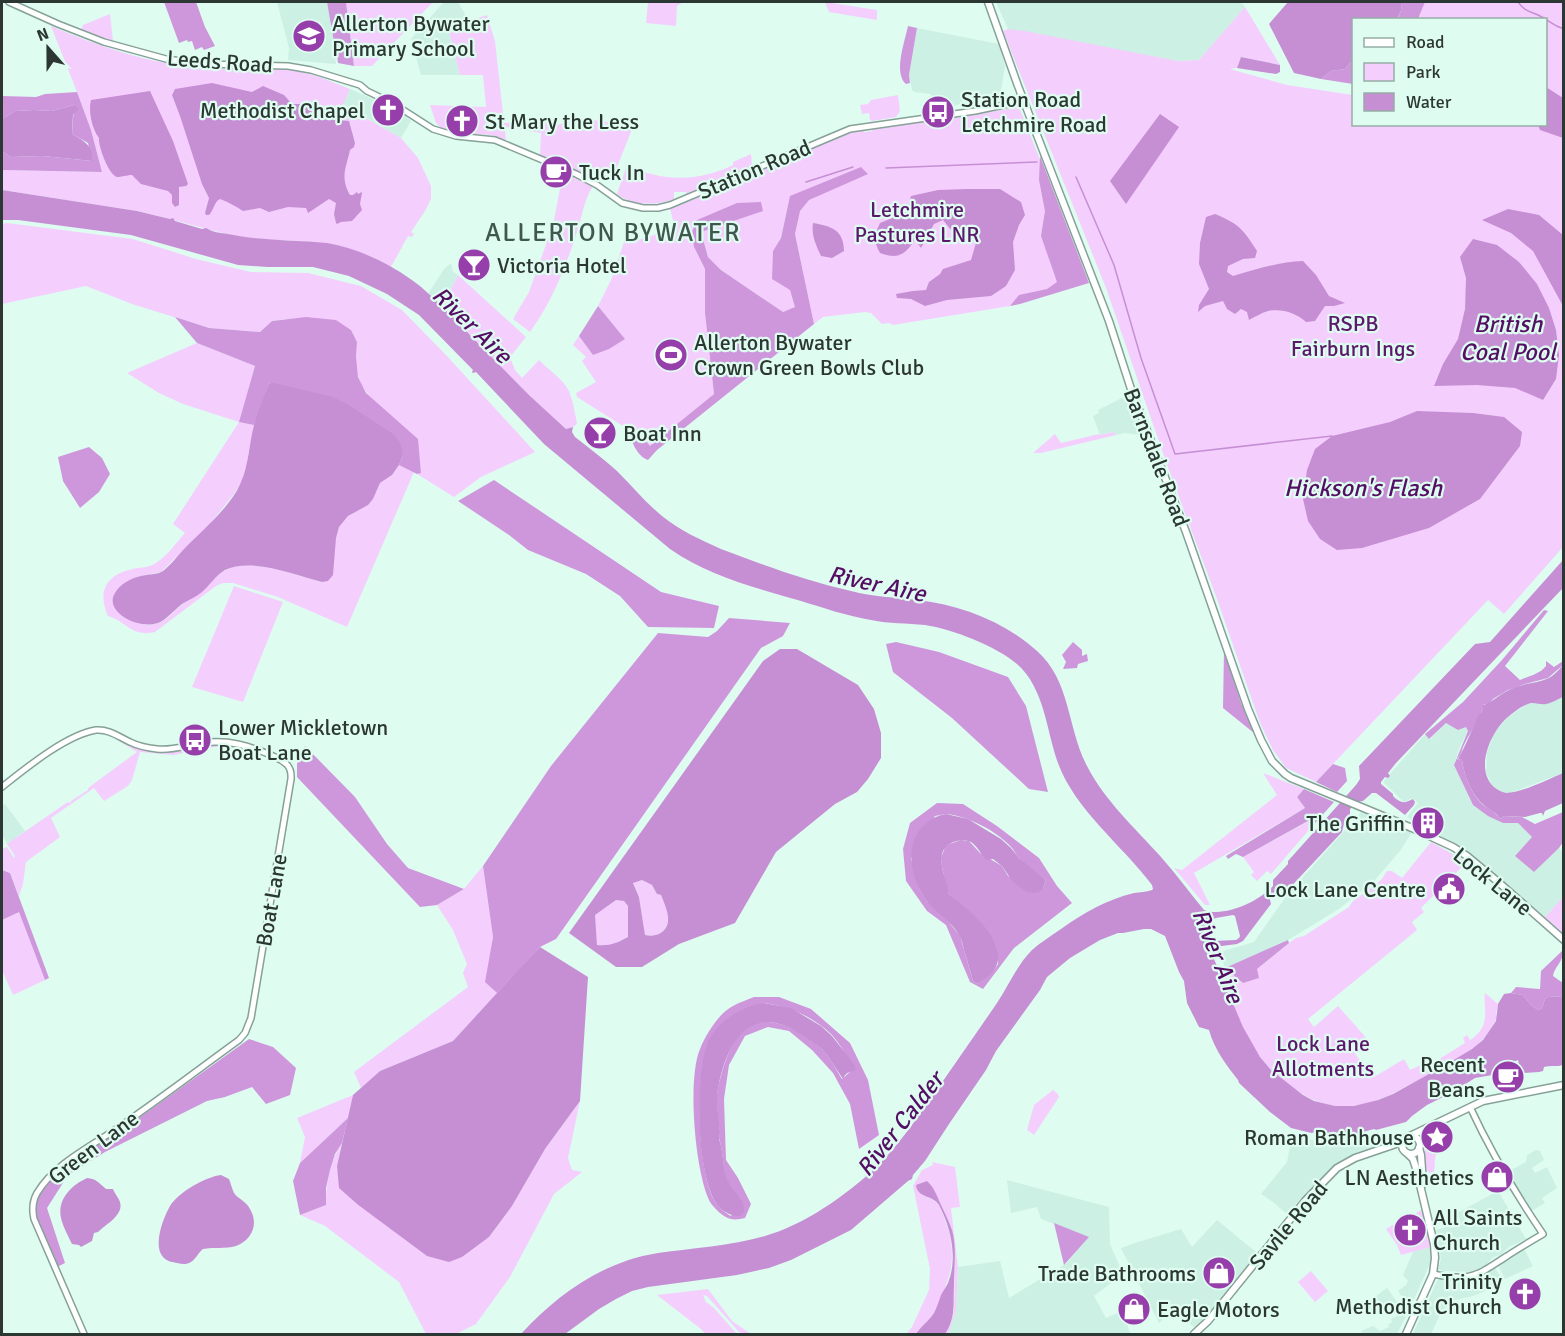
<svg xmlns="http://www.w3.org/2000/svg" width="1565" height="1336" font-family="Signika,sans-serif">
	<rect width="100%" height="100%" fill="#dffcf1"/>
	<g fill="#ccf0e3">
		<path d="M277,2H327L331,20L336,64L288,60L289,48Z"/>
		<path d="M444,2H458L469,21L448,28L460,75H421L411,39Z"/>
		<path d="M996,2H1241L1245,7L1199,60L1178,61L1008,29Z"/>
		<path d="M917,28L999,44L1005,66L1001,91L996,96L934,110L931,94L914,92L912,90L909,75Z"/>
		<path d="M350,89L396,109L411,121L401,138L343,104Z"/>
		<path d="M451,263L453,272L458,275L442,307L428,294L444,269Z"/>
		<path d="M1128,395L1142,435L1125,433L1116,435L1114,432L1100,435L1093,416L1099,413L1098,410Z"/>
		<path d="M1563,697V773L1510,793H1503L1499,790L1492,785L1486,772L1487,752L1494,733L1508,717L1526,705L1532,703L1546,704Z"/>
		<path d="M1446,723L1466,726L1468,731L1459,749L1454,765L1473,805L1503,823H1518L1532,837L1516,856L1534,872L1559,848L1563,852V897L1544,918L1492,872L1459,846L1423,828L1407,817L1418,803L1413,798L1404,802L1383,782L1425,734L1430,739Z"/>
		<path d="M5,804L25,831L7,844L2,835V806Z"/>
		<path d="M1362,811L1412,832L1400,851L1374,881L1339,909L1288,940L1225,968L1220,952L1254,942L1287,895Z"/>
		<path d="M1388,1134L1389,1141L1356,1153L1339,1162L1306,1193L1287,1214L1273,1202L1261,1194L1287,1162L1292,1136L1318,1141H1347Z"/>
		<path d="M1536,1150L1540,1151L1544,1160L1532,1168L1535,1173L1547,1167L1557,1188L1542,1198L1545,1203L1530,1212L1505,1173L1526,1162L1527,1155Z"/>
		<path d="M1007,1180L1109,1207L1110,1244L1123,1274L1094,1296L1106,1318L1124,1310L1129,1331L1132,1334H948L956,1311L958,1267L1000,1261L1009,1298L1067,1263L1089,1237L1041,1219L1037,1207L1011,1213Z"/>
		<path d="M1498,1191L1526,1239L1509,1247L1500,1255L1493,1257L1486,1265L1471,1272L1443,1271L1438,1269L1441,1259L1439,1249L1440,1248L1436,1230L1450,1226L1451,1228L1462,1225L1457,1213Z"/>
		<path d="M1217,1220L1257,1253L1197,1330L1174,1309L1159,1323L1121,1248L1138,1242L1181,1229L1192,1247Z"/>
		<path d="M1431,1247L1432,1259L1415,1297L1412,1301L1406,1303L1398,1291L1406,1285L1408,1281L1403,1275L1413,1252Z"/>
		<path d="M1524,1249L1533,1266L1505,1279L1497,1263Z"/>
		<path d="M1495,1268L1502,1279L1500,1285L1473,1296L1455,1300L1442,1310L1431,1334H1413L1438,1279L1453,1281H1466Z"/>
		<path d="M1387,1288L1399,1305L1398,1307L1375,1316L1365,1304Z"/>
		<path d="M1403,1313L1406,1316L1397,1334H1363L1361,1331L1373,1326L1380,1331L1389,1327L1388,1325L1392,1322L1391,1319Z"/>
	</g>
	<g fill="#f4cffd">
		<path d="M346,2H433L372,66H354Z"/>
		<path d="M648,2H683L677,6L676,26L646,23Z"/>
		<path d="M825,2L877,10V20L829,12Z"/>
		<path d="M1425,2H1563V547L1504,614L1488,600L1316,782L1286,768L1273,750L1260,723L1217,599L1166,462L1106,288L1003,31L1008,29L1025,31L1178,61L1199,60L1245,7L1280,65L1241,57L1237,68L1230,69L1287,85L1353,95L1354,124H1546V20L1418,19Z"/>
		<path d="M110,14L113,41L81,30L83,25Z"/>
		<path d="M487,15L495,41L504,123L521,122L522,121L539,122L540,120H547L551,127C581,116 604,119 632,129L614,175L612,174L608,182H604L540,156L541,133L505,127L506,142L491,135L454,132L442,129L436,123L430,105L486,107L483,75H460L448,28Z"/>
		<path d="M51,26C98,46 150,64 202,68C231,70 260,67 288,70C310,72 330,81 350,89L343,105L401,138L418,158L431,186V199L425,211L411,232L414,234L412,237L408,236L391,267C361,249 329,242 295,241C279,240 264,240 249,238C211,232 175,219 137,211L2,190V170L102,172L91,130L77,92Z"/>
		<path d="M898,95L900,111L896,117L872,121L870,120L869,113L862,114L860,105L868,104L871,100Z"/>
		<path d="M1019,107L1087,277L1086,280L1010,306L893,325L889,323L882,324L871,313L865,312L823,317L814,324L795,234L796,229L789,202L781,238L773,252L790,290L796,307L783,312L721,270L708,257L697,220L694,247L705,269V313L714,394L649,447L645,440L577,397L576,393L596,382L582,361L586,357L573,345L579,336L593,355L625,339L598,306L611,280L624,242L638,240L675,228L670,209L780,163C793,153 846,131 862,130L865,132L872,131L874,128L955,118Z"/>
		<path d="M751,154L752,165L749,167L686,194V192H674V199C657,206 632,206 617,194L627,165C662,182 698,182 733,165V162Z"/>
		<path d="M563,173L593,186C583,201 582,219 576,235C565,269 551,303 530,332L513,319L529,292L553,225Z"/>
		<path d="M7,223L133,239L196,259L251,272L308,273L361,286L402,310L446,355L535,452L481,477L454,497L417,474L421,472L417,439C400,424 366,400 359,379C355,368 356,353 357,341L286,319L272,321L260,332L209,328L132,304L86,286L2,304V224Z"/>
		<path d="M458,275L526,337L510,357L515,370L522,378L539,360C549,370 563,379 569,391C573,401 575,413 577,424L573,427L566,429L529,395L468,333L464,327L442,307Z"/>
		<path d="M197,343L255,366L240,421L254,425L247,464L241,484L234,494L209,525L161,572L142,576L122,616C134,623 147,628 161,622C169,618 176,609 183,604C189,599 197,596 202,591C213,581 220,570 236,566C258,561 299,576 322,582L339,527L348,516L373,499L380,483L392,475L399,465L414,472L347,627L278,597L233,583H223L216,586L155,632C130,637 128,622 108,616C97,592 106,574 133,569C141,567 149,568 156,563C167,556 176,543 185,533L173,524L239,422L183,404L159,393L127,373Z"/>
		<path d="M1114,432L1116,435L1041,453H1033L1055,434L1061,443L1099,434L1100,435Z"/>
		<path d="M234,586L283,602L243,702L192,687Z"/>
		<path d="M123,741L142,749L215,744L235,747H215L173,755L140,752L132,780L128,786L104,801L94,788L51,818L60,837L26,862L23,884L19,896L10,873L2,870V849L7,847L14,858L15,856L7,844L11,841L68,802L69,803L71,802V801L88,790V788L137,752L121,742Z"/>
		<path d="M1263,773L1304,789L1297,797L1305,808L1194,873L1210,905H1205L1174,868L1182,870L1277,795Z"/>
		<path d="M1309,821V830L1271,874L1267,871L1257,881L1251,875L1254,872L1243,857Z"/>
		<path d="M1431,842L1467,862L1421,908L1424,912L1412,922L1417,930L1308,1019L1314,1027L1338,1006L1369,1041L1355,1054L1374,1077L1404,1059L1410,1070L1423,1064L1436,1061L1465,1043L1463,1038L1467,1035L1470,1040L1472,1039C1483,1030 1486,1023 1485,1008C1485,1002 1484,999 1485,993L1498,1004L1496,1013L1497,1018C1493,1025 1489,1032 1484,1038C1469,1056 1439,1068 1419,1080C1399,1090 1378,1103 1355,1106C1333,1109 1313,1102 1295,1089C1287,1083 1278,1077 1270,1069C1245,1043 1233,1004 1220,971L1225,968L1243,983L1257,969L1289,943L1296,938L1304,936L1349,907L1352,902L1381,880L1387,871H1392L1402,878Z"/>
		<path d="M483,866L493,937L486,982L497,993L453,1041L380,1071L361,1088L354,1072L468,987L463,973L467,964L453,930L437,905L464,889Z"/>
		<path d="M642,880L652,885L657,894L661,895C666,907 675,925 659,934C653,936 651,936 645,935L639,897L633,882Z"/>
		<path d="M1563,897V936L1544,918Z"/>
		<path d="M616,900L624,901L628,906V937C617,943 610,946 597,945L594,915Z"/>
		<path d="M19,911L45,980L13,995L2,970V920Z"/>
		<path d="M1053,1090L1058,1094L1059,1097L1034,1135L1027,1130L1034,1105Z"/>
		<path d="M353,1095L348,1118L300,1163L305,1137L297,1118Z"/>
		<path d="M580,1101L568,1158L572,1170L582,1172L554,1194L510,1277L476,1324L456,1334H426L399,1282L325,1226L300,1215L326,1205C326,1182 330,1161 342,1143L337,1166L340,1188L357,1204L489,1237L512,1206L545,1149Z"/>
		<path d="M1445,1125L1448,1126C1451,1134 1443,1141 1439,1148C1433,1159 1436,1161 1434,1172L1429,1173L1426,1168L1424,1140L1428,1134Z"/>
		<path d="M932,1162L955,1167L960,1207L951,1208L958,1267L956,1311L948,1334H945L951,1323L954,1311L955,1258L952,1232L934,1190L926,1197C939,1200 941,1209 945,1220C955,1245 954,1269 943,1292C940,1299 938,1307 934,1313C929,1321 921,1326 916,1334H906L912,1327L929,1290L930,1269L913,1186L922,1170L933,1165Z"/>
		<path d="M1421,1210L1425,1219L1431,1247L1401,1255L1397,1245L1386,1229L1403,1219L1405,1220Z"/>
		<path d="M1311,1271L1328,1291L1315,1302L1298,1282Z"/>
		<path d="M708,1289L732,1321L751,1334H743L739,1332L707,1296L703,1295L706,1302L714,1308L737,1334H706L701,1329L657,1295Z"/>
	</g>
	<g fill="#ce97dc" fill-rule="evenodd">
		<path d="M164,2H196L205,27L215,46L204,50L202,47L195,50L192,41L188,42L187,40L179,43Z"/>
		<path d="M327,2H346L354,66L338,63L335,42H334Z"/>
		<path d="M1404,2H1425L1418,19L1397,20L1401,11L1402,3Z"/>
		<path d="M908,26L917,28L909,75L910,83L906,84C893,73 905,41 908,26Z"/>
		<path d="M1353,62V84L1321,79L1331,71L1345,69L1350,63Z"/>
		<path d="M77,92L91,130L102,172L2,170V151L11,157L43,156L92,161L88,143L72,134L74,105L52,111L34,110L15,111L2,119V96L36,97L45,94Z"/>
		<path d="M1040,156L1089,283L1020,304L1010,306L1019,295L1047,289L1057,282L1041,236L1045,211L1039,180Z"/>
		<path d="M861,167L868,174L809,200L800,211L795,234L814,324L657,450L648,460C635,455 632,440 627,428L645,440L650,446L714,394L705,313V269L694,247L692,232L697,220L737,203L761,202L763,211L701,232L708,257L721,270L783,312L795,307L790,290L772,279L773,251L781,238L790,196Z"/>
		<path d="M598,306L625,339L609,349L593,355L579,336Z"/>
		<path d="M175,317L209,328L260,332L272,321L306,317L336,320L351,330L357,342L356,357L358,377L366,393L418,439L421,473L417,474L399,465L403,455L270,382L254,425L239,422L255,366L197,343Z"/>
		<path d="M89,447L102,458L110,474L99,492L80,508L63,481L58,457Z"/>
		<path d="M494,480L661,592L719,606L714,628L648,627L620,596L586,574L528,550L509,535L458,501Z"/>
		<path d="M1544,610L1548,611L1505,666L1520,680C1529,676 1540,674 1546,666V661L1554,667L1563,661V665L1548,678L1525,684L1508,690L1493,699L1489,704H1484C1481,720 1470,731 1464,745C1461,751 1462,754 1457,759L1458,760L1461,759L1462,760C1464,775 1471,793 1482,804C1488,809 1496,812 1501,819L1504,816L1522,817L1535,824L1563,812V842L1559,848L1534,872L1515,856L1532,837L1518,823H1503L1488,816L1473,805L1454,765L1468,731L1466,727L1458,730L1446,723L1429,739L1425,734L1463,702L1502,660Z"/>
		<path d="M729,618L790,623L783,636L761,648L556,939L540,947L497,993L485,982L493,937L483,866L551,766L658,633L708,637L717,631Z"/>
		<path d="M896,642L939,652L1008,677L1026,706L1048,792L1029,789L952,718L893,672L886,644Z"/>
		<path d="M1073,642L1082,650V656L1087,654L1088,661L1078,664L1077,668L1063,669L1066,662L1062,655Z"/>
		<path d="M1224,650L1241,703L1254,733L1223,708Z"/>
		<path d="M305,746L355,797L387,844L408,868L464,889L437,905L420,907L297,777V764Z"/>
		<path d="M1333,764L1345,768L1347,781L1337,792L1316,782Z"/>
		<path d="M1304,789L1334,802L1309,830L1308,821L1243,857L1236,854L1228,859L1226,856L1305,808L1297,797Z"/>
		<path d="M937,803L963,804L997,826L1039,858L1057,886L1072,903L1014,948L983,989L970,982L946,925L927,911L906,881L903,849L910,823ZM946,814C968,816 997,831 1012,848C1015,852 1017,856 1020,859C1028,867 1037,873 1046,880L1043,889L1008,876L1002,866L980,853L969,841L961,840L949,844L945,847L941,858L942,867L948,893L978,920L993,939L997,948L998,964L995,969L977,984L973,981L960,936L948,921L927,901L920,890L911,859L935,816Z"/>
		<path d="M2,870L10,873L49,978L45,980L19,912L2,920Z"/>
		<path d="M1288,940L1289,943L1257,969L1259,978L1243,983L1225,968Z"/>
		<path d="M1562,951H1563C1563,963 1555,965 1553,976L1563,983V996L1548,997L1545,999L1542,1008L1538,1010L1531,1005L1523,995L1511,993L1516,987L1540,989L1541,971Z"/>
		<path d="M754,997H779L811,1009L850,1043L868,1080L879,1135L859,1149L850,1104L833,1073L812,1050L789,1031L768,1027L745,1036L729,1065L724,1099L726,1160L738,1178L751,1204L745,1218C741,1219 735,1220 731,1219C724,1218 714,1208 710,1202C695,1173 687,1079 700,1049C706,1034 719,1013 733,1006C740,1002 747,1000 754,997ZM764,1003C791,1007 812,1016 832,1035C841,1045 848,1059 856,1071H851L842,1079C836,1069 830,1057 821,1048C803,1032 769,1011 745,1029C730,1041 722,1070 718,1088C715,1100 719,1121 720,1134L719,1138C726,1162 720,1181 741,1199L731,1216C724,1212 718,1207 714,1200C697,1169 694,1069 711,1037C713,1033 717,1030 720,1027C733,1013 747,1009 764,1003Z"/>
		<path d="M249,1039L273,1047L296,1068L290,1095L266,1104L252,1087L225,1097L207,1101L105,1152L68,1175L47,1208L65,1263L57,1267L38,1225L35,1208L37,1198L41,1191L57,1174L75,1160L125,1128Z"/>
		<path d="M348,1118L342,1143L335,1154L330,1170L326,1188V1205L300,1215L293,1181L300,1163Z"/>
		<path d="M1054,1223L1089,1237L1064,1265Z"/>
	</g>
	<g fill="#c68fd4" fill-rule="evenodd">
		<path d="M1288,2H1399L1402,3L1401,11L1397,19L1354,20L1353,62L1350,63L1345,69L1331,71L1321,79L1294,73L1269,24Z"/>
		<path d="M1241,57L1280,65V72L1276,74L1237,68Z"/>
		<path d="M212,83L252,92L263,86L284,95L292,104H304L318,118L349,121L355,143L354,147L350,150C346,168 340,177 350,195H353L357,192L358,194L362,192V193L360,204L362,210L352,221L341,222L337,224L336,223L334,214L336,203L329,199L308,213L306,208L288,207L269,212L260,208L243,211C237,207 228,202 220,199C214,202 214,210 209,215H206L205,213L209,198L202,184L180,116L172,95L175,89Z"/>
		<path d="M1546,87L1563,98V138L1540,130L1538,125L1546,124Z"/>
		<path d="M150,91L173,141L188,184L186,186L179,187V205L175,207L172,203V195L168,191L141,184L132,175C128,175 121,177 117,177C108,174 98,145 99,138C92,129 88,111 91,100Z"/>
		<path d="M74,105L79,109L73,114L72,134C84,141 94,146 92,161L43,156L11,157L2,151V119L15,111L34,110L52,111Z"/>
		<path d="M1160,114L1179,127L1126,204L1110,181Z"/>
		<path d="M967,189H1000L1021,202L1025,215L1019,225L1013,242L1015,270L1006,286L991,296L947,300L925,306L911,299L897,298L896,294L913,291L926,290L929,282L940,274L943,269L971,260L978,236C957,239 956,236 943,220L934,224L921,248L915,240C905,254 899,260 880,253C873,240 874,236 880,223L907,212L911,196L938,190Z"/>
		<path d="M2,190L137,211L170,219L173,218L175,221L202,229L206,228C212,232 221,233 228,234C261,241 294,240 327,243C361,249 393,265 420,286C435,299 449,314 464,327L468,333L529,395L566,429L573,427L572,432L575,437C589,448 604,459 617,471C632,486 646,503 662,516C679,530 701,540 721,549C763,565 807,581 851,591C873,597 895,597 918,600C961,605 1005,622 1037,651C1071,681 1067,728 1087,766C1105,801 1135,828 1161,857C1176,874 1190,893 1204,910C1224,918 1260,901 1273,886V880L1288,864V861L1356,785L1360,779L1359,766L1475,644L1490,642L1563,560V588L1396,763L1388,773L1390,776L1388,778L1385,777L1381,782V784L1393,794V796C1400,803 1404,804 1413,799L1415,802L1414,805L1405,815L1376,793H1372L1363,801L1357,802L1350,809V817L1344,824L1342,832L1286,892L1279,889L1271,895L1270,900L1271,904L1243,941L1237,944L1214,947L1211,952L1243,1027L1260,1057L1271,1070L1303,1095L1314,1101L1335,1106H1354L1378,1100L1393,1094L1447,1064L1472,1049L1483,1040L1496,1021L1498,1004L1504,994L1511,993L1523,995L1531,1005L1538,1010L1542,1008L1545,999L1548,997L1563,996V1065C1557,1067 1550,1065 1544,1067L1543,1071L1539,1072L1510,1074L1509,1070L1519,1065L1518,1060L1507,1065L1505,1064V1065L1502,1067V1064L1500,1065V1068L1498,1069V1074L1475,1078L1453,1092L1427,1105L1412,1116L1406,1122L1376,1130L1374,1129L1356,1134L1328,1135L1315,1132L1312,1133L1307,1132L1291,1128L1270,1112L1239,1083L1238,1080C1227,1066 1214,1049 1209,1030L1199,1027L1187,1003L1184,981L1179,972L1165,936L1151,929H1144L1123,933H1118L1100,940L1070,958L1047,977L1040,990L996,1051L986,1070L949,1124L925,1161L913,1175L912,1179L908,1181L851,1230L791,1260L769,1268L737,1275L648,1287L632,1291L616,1299L599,1309L565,1334H521C558,1294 602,1262 658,1253C693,1248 731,1246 765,1236C802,1225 834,1203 863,1179C890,1157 910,1128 930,1100C952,1068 975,1035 997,1003C1009,985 1017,965 1032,950C1041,942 1051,936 1061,929C1085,912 1106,900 1134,893C1140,892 1146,892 1152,890L1153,889L1152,885C1123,846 1075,810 1058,763C1046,730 1045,689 1017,664C996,646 952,629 925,625C907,623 889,624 871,620C847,616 824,608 801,601C756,588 708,576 670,549L544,444L476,372L473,373L472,372L473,370L419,315L387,294L349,276L313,267H267L238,265L131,235L18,220H2ZM1233,915L1235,916L1240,936L1239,938L1236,940L1213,941L1205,924L1206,922L1216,918Z"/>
		<path d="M1508,209L1539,215L1563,235V306L1533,251L1511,233L1482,220Z"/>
		<path d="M1215,214C1239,224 1243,229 1257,251L1255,258L1243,259L1228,266L1227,272L1233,276C1256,269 1279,262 1303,261L1316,275L1329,296L1345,303L1334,306H1325L1315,321L1306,322C1297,313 1281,308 1268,311C1261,313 1255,317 1249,320L1247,312L1241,309L1235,314L1227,309L1223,301L1205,306L1198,312L1199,305L1209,289L1199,264L1200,243L1206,217Z"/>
		<path d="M813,223C831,226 844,230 844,251L832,258L821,256C816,245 811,235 813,223Z"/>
		<path d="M1473,239L1497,245L1519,262L1537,284L1549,308L1556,330L1559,355L1556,379L1543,400L1515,388L1477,385L1434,386L1443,364L1458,339L1465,309L1466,278L1460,257Z"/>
		<path d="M270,382L333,397L349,405L393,434L399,441L402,448L403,455L399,465L392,475L380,483L373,499L368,505L348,516L339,527L336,538L333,575L328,581L322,582C295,575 251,557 225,570C215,576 210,585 202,592C196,597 188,600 182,604C176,609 171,614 165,619C146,635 102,613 115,593C120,584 131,578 141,576C148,574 157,575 163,571C171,565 178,555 185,548C202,531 233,504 241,482C249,464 249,444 254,425C258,410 264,396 270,382Z"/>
		<path d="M1417,411L1473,413L1504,417L1522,432L1520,446L1480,499L1429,528L1362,548L1337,550L1320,539L1308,521L1303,499L1307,470L1315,449L1332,436L1390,422Z"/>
		<path d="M780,649H797L858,685L874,709L881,733V758L868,779L857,792L835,804L776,852L735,923L679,944L642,967H616L569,933L763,661ZM642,880L652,885L657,894L661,895C666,908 675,925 659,934C653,936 651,936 645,935L639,897L633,883ZM616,900L624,901L628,906V937C617,943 610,946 597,945L595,915Z"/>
		<path d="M1563,665V697C1558,699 1552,703 1546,704C1542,705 1537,703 1532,703C1524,704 1514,712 1508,717C1491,731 1474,769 1494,787C1498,790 1501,792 1506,793C1521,793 1549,779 1563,773V803L1545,811L1543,816L1542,813H1540L1525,817L1504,816L1501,819L1500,818C1496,812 1491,811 1485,806C1472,796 1464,776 1462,760L1460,759L1457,761C1465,747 1472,730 1479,714L1482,712L1483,705C1491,703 1499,695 1507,691C1520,683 1536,684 1549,678C1554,675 1559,670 1563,665Z"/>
		<path d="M946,814L968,819L1001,839L1011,848L1019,858L1046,880L1043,889L1039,892L1033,893L1027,892L1013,882L1002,866L993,859L986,860C981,854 977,846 971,842C963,838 950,841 945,848C941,852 941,861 942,866C943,876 949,884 948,893C966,908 1006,938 997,964C995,973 984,979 977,984L973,981C970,970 967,960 964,950C963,945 962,941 960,937C954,925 944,918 935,910C917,893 905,862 915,838C922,824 931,817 946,814Z"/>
		<path d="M540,947L588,977L580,1101L545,1149L512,1206L489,1237L462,1257L449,1262L427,1256L357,1204L339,1188L337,1166L353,1095L380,1071L453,1041L518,970Z"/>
		<path d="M764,1003L791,1008L821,1026L832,1036L854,1064L856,1071C850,1071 845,1073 843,1079C836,1069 830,1058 822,1049C815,1043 807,1038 799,1033C749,1002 726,1044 718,1089C715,1100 720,1122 720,1134L719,1139C724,1153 722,1169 729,1183C733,1192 745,1199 744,1210C742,1222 726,1213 721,1209C695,1187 693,1064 711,1036C722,1019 745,1005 764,1003Z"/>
		<path d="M221,1175L229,1179C231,1184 232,1189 234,1193C238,1199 246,1201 250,1209C259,1224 252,1240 236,1246C225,1249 214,1247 203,1249C198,1253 196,1259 191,1262C186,1265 182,1264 177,1263C173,1262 168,1262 164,1258C152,1247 163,1218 170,1206C179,1192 205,1177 221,1175Z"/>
		<path d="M87,1178C97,1179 99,1183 106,1189H113C115,1194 118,1197 120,1202C124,1215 106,1224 98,1232L94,1233L92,1241L81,1247L79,1245L72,1244C63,1225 53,1210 68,1192C74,1185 79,1182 87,1178Z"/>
		<path d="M927,1181C934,1187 937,1196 941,1205C945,1213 949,1222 952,1230C957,1248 954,1267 954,1286C953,1304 956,1318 945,1334H916C921,1326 929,1321 934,1313C937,1307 939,1301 941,1295C943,1291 946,1287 948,1283C958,1258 951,1228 939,1205C933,1195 917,1198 916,1185Z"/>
	</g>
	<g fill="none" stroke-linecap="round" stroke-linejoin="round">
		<g stroke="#c68fd4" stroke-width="1.5">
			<path d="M1518,2C1527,14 1530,10 1542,17C1551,22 1552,25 1564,29"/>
			<path d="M886,168L1037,162"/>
			<path d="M1076,177L1114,265L1141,358L1175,454L1332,436"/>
			<path d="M806,182L853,167"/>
		</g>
		<defs>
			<g id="secondary">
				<path d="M9,2L58,24L104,42L166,59L205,64L288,66L311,70L360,85L367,91L394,104L433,129L456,136L495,140L576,174L597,185L622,203L643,208H658L670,205L850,129L975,111L1023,101"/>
				<path d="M2,787C26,768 66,735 96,730C109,729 119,737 130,742C138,746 148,748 157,749C172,751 187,745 202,743C228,739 250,746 273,756C285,762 292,765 291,779L251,1018L245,1033L239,1040C199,1069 160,1099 119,1127C92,1146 55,1163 37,1193C32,1202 32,1210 34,1219L84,1334"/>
				<path d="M1433,1274C1443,1276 1454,1278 1465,1277C1481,1275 1494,1264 1507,1256C1519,1248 1531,1241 1543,1234C1515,1193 1491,1152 1470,1107"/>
			</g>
			<g id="primary">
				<path d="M988,2L1018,86L1109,321L1131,389L1186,532L1248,709L1261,740L1272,761L1285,774L1291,778L1412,828L1453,847L1467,856L1497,881L1564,940"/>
				<path d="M1410,1136L1483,1101L1564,1085"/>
				<circle cx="1411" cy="1145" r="9"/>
				<path d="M1419,1148L1421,1155L1423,1184"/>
				<path d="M1194,1334L1208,1321L1305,1201L1337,1168L1355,1158L1393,1145L1403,1141"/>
				<path d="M1406,1334L1433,1274L1435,1258L1434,1244L1416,1168L1413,1159L1408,1154"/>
			</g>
		</defs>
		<use href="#secondary" stroke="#86a197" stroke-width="8"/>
		<use href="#primary" stroke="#86a197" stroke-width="9"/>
		<use href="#secondary" stroke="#fff" stroke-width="5"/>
		<use href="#primary" stroke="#fff" stroke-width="6"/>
	</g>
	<defs>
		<symbol id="school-disc" viewBox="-11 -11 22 22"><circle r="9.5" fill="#963eaa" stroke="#dffcf1"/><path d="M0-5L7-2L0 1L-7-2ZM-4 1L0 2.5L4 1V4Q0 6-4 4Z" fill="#fff"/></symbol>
		<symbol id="church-disc" viewBox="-11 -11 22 22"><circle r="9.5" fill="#963eaa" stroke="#dffcf1"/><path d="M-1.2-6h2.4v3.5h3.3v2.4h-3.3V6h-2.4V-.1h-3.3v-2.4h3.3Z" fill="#fff"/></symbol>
		<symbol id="bus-disc" viewBox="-11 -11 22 22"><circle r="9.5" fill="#963eaa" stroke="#dffcf1"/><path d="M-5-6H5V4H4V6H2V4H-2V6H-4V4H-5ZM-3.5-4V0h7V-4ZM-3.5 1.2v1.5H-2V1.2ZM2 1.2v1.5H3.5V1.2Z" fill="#fff"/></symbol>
		<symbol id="cafe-disc" viewBox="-11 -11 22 22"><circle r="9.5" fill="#963eaa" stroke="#dffcf1"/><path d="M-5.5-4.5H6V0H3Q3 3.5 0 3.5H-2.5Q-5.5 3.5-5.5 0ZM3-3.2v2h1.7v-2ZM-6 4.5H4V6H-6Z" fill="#fff"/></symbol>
		<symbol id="bar-disc" viewBox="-11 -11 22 22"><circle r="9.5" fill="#963eaa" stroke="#dffcf1"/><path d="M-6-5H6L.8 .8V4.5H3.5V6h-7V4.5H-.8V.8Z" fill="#fff"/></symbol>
		<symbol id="stadium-disc" viewBox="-11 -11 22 22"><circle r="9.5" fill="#963eaa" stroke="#dffcf1"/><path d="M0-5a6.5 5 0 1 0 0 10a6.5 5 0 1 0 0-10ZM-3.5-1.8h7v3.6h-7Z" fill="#fff"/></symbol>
		<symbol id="building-disc" viewBox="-11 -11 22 22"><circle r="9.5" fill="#963eaa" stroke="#dffcf1"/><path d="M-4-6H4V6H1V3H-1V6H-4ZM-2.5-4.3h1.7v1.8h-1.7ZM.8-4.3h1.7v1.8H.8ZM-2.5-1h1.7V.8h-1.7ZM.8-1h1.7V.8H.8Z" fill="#fff"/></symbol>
		<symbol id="civic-disc" viewBox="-11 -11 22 22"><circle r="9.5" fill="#963eaa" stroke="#dffcf1"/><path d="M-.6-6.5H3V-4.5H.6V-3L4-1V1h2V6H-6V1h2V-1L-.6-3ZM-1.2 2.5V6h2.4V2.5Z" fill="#fff"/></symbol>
		<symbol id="sight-disc" viewBox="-11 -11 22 22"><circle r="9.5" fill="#963eaa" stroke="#dffcf1"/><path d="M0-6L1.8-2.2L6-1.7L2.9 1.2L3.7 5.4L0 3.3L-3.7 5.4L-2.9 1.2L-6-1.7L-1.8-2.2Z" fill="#fff"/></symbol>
		<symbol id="shop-disc" viewBox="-11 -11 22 22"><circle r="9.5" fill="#963eaa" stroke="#dffcf1"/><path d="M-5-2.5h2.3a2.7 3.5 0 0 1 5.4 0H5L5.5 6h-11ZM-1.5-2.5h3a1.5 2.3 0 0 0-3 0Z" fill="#fff"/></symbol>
	</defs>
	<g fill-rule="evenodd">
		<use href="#school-disc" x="290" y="17" width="38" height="38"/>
		<use href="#church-disc" x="369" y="91" width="38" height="38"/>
		<use href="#bus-disc" x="919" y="93" width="38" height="38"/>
		<use href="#church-disc" x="443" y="102" width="38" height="38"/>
		<use href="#cafe-disc" x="537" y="153" width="38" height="38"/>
		<use href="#bar-disc" x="455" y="246" width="38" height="38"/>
		<use href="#stadium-disc" x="652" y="336" width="38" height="38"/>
		<use href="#bar-disc" x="581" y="414" width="38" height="38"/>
		<use href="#bus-disc" x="176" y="721" width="38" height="38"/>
		<use href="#building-disc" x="1409" y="804" width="38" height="38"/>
		<use href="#civic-disc" x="1430" y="870" width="38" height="38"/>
		<use href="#cafe-disc" x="1489" y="1058" width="38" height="38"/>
		<use href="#sight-disc" x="1418" y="1118" width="38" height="38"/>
		<use href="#shop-disc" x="1478" y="1158" width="38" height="38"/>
		<use href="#church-disc" x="1391" y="1211" width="38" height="38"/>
		<use href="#shop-disc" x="1200" y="1254" width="38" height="38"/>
		<use href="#church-disc" x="1506" y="1275" width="38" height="38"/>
		<use href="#shop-disc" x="1115" y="1290" width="38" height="38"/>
	</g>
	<g text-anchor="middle" stroke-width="4.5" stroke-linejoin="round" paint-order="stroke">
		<g font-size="22" fill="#2c3733" stroke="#dffcf1" text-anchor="start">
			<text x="332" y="31">Allerton Bywater<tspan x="332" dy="25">Primary School</tspan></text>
			<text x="961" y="107">Station Road<tspan x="961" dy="25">Letchmire Road</tspan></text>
			<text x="365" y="118" text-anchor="end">Methodist Chapel</text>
			<text x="485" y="129">St Mary the Less</text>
			<text x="579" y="180">Tuck In</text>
			<text x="497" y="273">Victoria Hotel</text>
			<text x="694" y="350">Allerton Bywater<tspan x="694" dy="25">Crown Green Bowls Club</tspan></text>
			<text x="623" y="441">Boat Inn</text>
			<text x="218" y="735">Lower Mickletown<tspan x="218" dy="25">Boat Lane</tspan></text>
			<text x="1405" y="831" text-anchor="end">The Griffin</text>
			<text x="1426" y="897" text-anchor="end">Lock Lane Centre</text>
			<text x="1485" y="1072" text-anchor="end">Recent<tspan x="1485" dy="25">Beans</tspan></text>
			<text x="1414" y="1145" text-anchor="end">Roman Bathhouse</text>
			<text x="1474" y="1185" text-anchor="end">LN Aesthetics</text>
			<text x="1433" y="1225">All Saints<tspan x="1433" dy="25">Church</tspan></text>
			<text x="1196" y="1281" text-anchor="end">Trade Bathrooms</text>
			<text x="1502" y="1289" text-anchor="end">Trinity<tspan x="1502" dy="25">Methodist Church</tspan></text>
			<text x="1157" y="1317">Eagle Motors</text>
		</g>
		<g font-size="22" fill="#2c3733" stroke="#dffcf1">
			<text transform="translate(220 61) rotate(4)" y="8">Leeds Road</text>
			<text transform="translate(754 169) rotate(-23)" y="8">Station Road</text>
			<text transform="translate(1157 457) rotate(69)" y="8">Barnsdale Road</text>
			<text transform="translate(1493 881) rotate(39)" y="8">Lock Lane</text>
			<text transform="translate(271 900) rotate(-80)" y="8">Boat Lane</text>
			<text transform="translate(93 1147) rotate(-37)" y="8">Green Lane</text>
			<text transform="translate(1288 1225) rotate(-50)" y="8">Savile Road</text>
		</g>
		<g font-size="22" fill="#5c186b" stroke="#dffcf1">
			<text x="917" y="217">Letchmire<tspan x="917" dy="25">Pastures LNR</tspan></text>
			<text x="1353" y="331">RSPB<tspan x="1353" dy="25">Fairburn Ings</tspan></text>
			<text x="1323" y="1051">Lock Lane<tspan x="1323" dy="25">Allotments</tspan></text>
		</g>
		<g font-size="24" font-style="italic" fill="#540e63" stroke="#dffcf1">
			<text x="1508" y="332">British<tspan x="1508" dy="28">Coal Pool</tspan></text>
			<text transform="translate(472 325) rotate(44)" y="8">River Aire</text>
			<text x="1363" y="496">Hickson's Flash</text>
			<text transform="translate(877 584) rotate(12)" y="8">River Aire</text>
			<text transform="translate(1218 956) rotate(68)" y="8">River Aire</text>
			<text transform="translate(900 1124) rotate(-52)" y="8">River Calder</text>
		</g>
		<g font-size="26" letter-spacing="1.5" fill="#3f574f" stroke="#dffcf1">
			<text x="613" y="241">ALLERTON BYWATER</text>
		</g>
	</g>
	<rect width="1565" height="1336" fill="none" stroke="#2c3733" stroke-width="6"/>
	<rect x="1352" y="18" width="195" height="108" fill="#dffcf1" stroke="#97ada5" stroke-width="1.5"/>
	<rect x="1364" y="38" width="30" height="9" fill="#ffffff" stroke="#97ada5" stroke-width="1.5"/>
	<text x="1406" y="48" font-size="18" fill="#2c3733">Road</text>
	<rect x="1364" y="63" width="30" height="18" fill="#f4cffd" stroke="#97ada5" stroke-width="1.5"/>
	<text x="1406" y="78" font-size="18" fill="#2c3733">Park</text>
	<rect x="1364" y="93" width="30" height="18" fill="#c68fd4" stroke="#97ada5" stroke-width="1.5"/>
	<text x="1406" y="108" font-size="18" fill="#2c3733">Water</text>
	<g transform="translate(48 48) rotate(339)" stroke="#dffcf1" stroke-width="4.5" paint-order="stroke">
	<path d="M0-4.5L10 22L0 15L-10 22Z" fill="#2c3733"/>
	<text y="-9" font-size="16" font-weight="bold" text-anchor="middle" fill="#2c3733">N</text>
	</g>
</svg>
